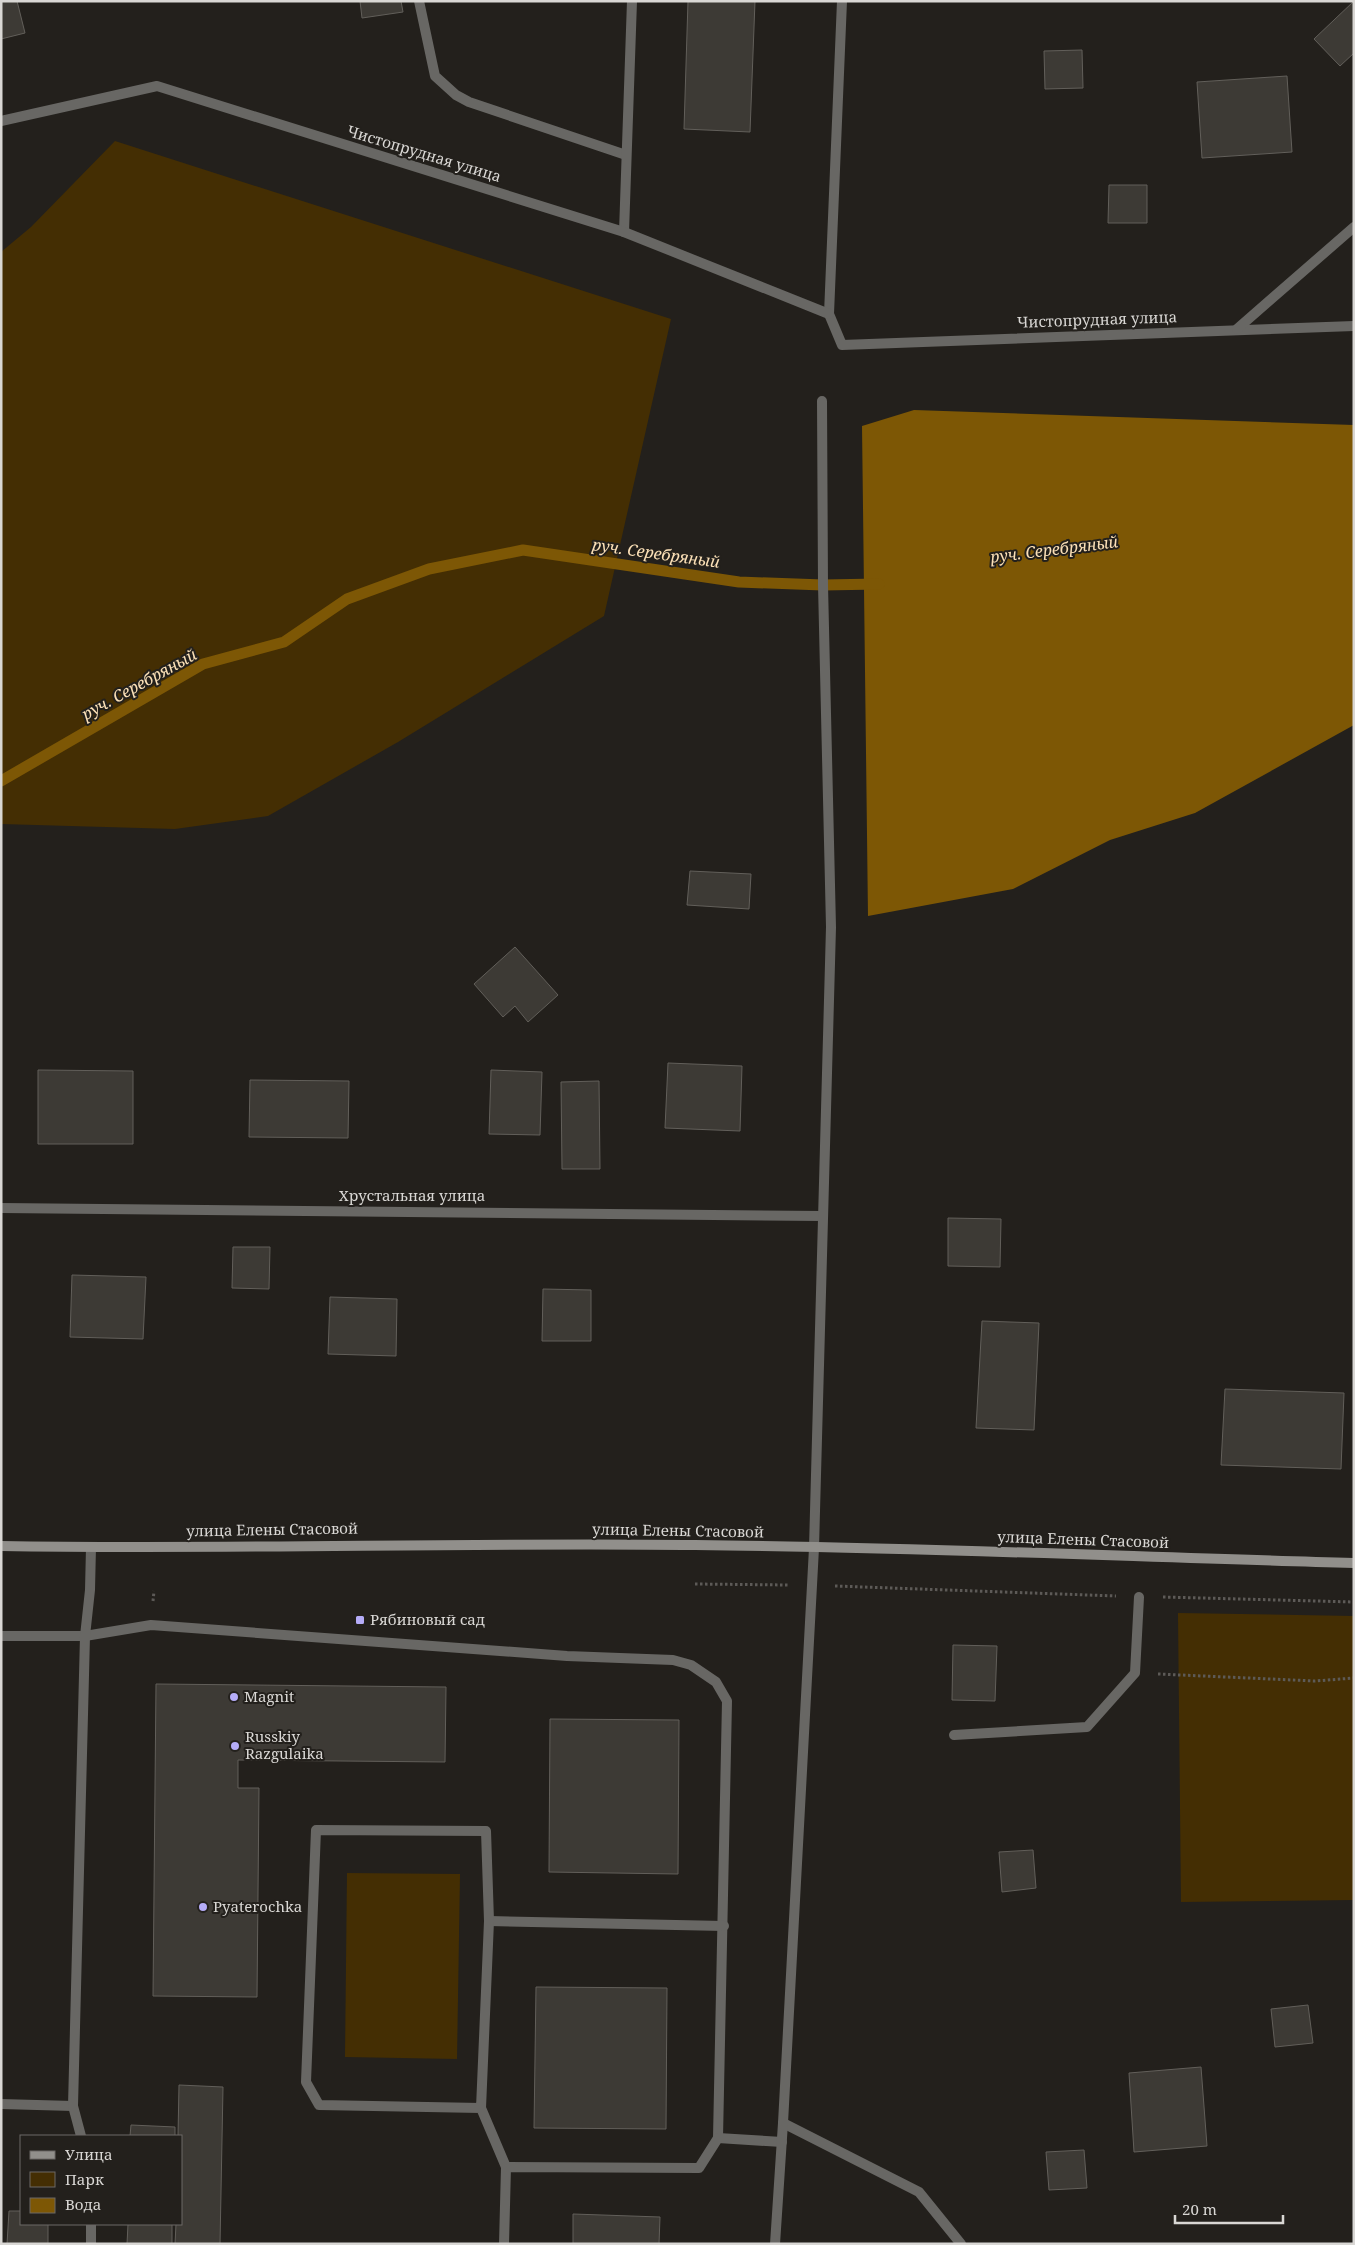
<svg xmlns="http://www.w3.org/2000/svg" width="1355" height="2245" font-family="'Noto Serif',serif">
	<rect width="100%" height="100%" fill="#23201c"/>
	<g fill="#442e03">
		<path d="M115,141L671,319L604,616L398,742L268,816L175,829L1,824V252L31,227Z"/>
		<path d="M1178,1613L1354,1616V1900L1181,1902Z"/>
		<path d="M347,1873L460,1874L457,2059L345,2057Z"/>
	</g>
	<path fill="#7d5705" d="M914,410L1354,425V725L1195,813L1110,840L1013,889L868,916L862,426Z"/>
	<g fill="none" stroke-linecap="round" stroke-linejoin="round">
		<path stroke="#7d5705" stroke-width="11" d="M1,781L203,664L284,642L347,599L429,569L523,550L739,582L823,585L879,584"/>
	</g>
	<g fill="#3d3a35" stroke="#625f5a">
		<path d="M1,1H17L25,33L1,39Z"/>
		<path d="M360,1H401L403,12L362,18Z"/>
		<path d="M688,1H755L750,132L684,129Z"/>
		<path d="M1354,1V53L1340,66L1314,39Z"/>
		<path d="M1082,50L1083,88L1045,89L1044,51Z"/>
		<path d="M1287,76L1292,152L1202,158L1197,82Z"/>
		<path d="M1109,185H1147V223H1108Z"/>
		<path d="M690,871L751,874L749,909L687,905Z"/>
		<path d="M515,947L558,995L528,1022L515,1006L503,1017L474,984Z"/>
		<path d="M668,1063L742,1066L740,1131L665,1128Z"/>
		<path d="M38,1070L133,1071V1144H38Z"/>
		<path d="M491,1070L542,1072L540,1135L489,1134Z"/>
		<path d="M250,1080L349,1081L348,1138L249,1137Z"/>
		<path d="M599,1081L600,1169H562L561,1082Z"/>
		<path d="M948,1218L1001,1219L1000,1267L948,1266Z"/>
		<path d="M233,1247H270L269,1289L232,1288Z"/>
		<path d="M72,1275L146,1277L143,1339L70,1337Z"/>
		<path d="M543,1289L591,1290V1341H542Z"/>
		<path d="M330,1297L397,1299L396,1356L328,1354Z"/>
		<path d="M982,1321L1039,1323L1034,1430L976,1428Z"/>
		<path d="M1225,1389L1344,1393L1341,1469L1221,1465Z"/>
		<path d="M953,1645L997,1646L995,1701L952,1700Z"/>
		<path d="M156,1684L446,1687L445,1762L238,1760V1788H259L257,1997L153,1996Z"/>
		<path d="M550,1719L679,1720L678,1874L549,1872Z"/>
		<path d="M1033,1850L1036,1888L1002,1892L999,1852Z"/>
		<path d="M536,1987L667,1988L666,2129L534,2128Z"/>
		<path d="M1308,2005L1313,2043L1275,2047L1271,2009Z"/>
		<path d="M1201,2067L1207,2146L1134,2152L1129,2073Z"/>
		<path d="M179,2085L223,2087L220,2244H175L176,2224H181V2136H178Z"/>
		<path d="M131,2125L175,2127V2136H130Z"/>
		<path d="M1084,2150L1087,2188L1049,2190L1046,2152Z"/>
		<path d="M9,2211H21V2224H48V2244H7Z"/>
		<path d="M573,2214L660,2217L659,2244H573Z"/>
		<path d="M128,2224H172V2244H127Z"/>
	</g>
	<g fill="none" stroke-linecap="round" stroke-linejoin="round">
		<g stroke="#5d5a57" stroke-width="3" stroke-dasharray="2.5 2.5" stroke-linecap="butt">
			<path d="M695,1584L789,1585"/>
			<path d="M835,1586L1116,1596"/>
			<path d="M1163,1597L1354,1602"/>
			<path d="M153,1601L154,1591"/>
			<path d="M1158,1674L1315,1681L1354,1678"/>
		</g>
		<g stroke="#686764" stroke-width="10">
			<path d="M419,1L435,76L456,95L469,102L626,155"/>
			<path d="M624,232L632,1"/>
			<path d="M1,1636H85L151,1625L567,1656L673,1660L691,1665L716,1682L727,1701L718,2138"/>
			<path d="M954,1735L1087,1727L1135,1673L1139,1597"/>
			<path d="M489,1921L724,1926"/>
			<path d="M1,2104L73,2106"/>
			<path d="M481,2108L319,2105L306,2082L316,1830L486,1831L489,1921L481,2108L506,2167"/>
			<path d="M783,2123L919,2192L961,2244"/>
			<path d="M81,2136L73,2106L85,1636L90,1590L91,1547"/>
			<path d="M91,2244V2224"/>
			<path d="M504,2244L506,2167L699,2168L718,2138L782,2142"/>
			<path d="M775,2244L783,2123L814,1548"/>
		</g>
		<g stroke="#686764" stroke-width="10">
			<path d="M842,1L829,314L842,345L1354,326"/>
			<path d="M1,121L157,86L624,232L829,314"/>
			<path d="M1237,329L1354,227"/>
			<path d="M1,1208L822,1216"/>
			<path d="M814,1548L831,927L823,585L822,401"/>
		</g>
		<path stroke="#918f8b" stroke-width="10" d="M1,1546C232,1550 463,1542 695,1545C914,1547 1134,1557 1354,1563"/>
	</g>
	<g fill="#b5acf8" stroke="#23201c" stroke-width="2">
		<rect x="355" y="1615" width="10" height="10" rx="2.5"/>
		<circle cx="234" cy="1697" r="5"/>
		<circle cx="235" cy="1746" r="5"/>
		<circle cx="203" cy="1907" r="5"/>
	</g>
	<g text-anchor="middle" stroke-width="4" stroke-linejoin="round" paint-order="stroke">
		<g font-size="15" fill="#d9d7d4" stroke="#23201c">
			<text transform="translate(424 154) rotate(17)" y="5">Чистопрудная улица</text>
			<text transform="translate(1097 320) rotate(-2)" y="5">Чистопрудная улица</text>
			<text x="412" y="1201">Хрустальная улица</text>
			<text transform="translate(272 1530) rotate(-1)" y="5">улица Елены Стасовой</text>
			<text transform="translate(678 1531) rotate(1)" y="5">улица Елены Стасовой</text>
			<text transform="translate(1083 1540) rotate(2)" y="5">улица Елены Стасовой</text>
		</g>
		<g font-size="15" fill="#d9d7d4" stroke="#23201c" text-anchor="start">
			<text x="370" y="1625">Рябиновый сад</text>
			<text x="244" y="1702">Magnit</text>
			<text x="245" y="1742">Russkiy<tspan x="245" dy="17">Razgulaika</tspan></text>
			<text x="213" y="1912">Pyaterochka</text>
		</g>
		<g font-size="16" font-style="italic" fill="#fbe0b7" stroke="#23201c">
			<text transform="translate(1054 549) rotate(-7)" y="6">руч. Серебряный</text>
			<text transform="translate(656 553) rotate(8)" y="6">руч. Серебряный</text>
			<text transform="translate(139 684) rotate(-29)" y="6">руч. Серебряный</text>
		</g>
	</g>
	<rect width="1355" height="2245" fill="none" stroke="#d9d7d4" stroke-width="5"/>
	<rect x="20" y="2135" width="162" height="90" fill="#23201c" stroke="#6c6966"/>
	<rect x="30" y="2151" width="25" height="8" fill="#918f8b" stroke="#6c6966"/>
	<text x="65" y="2160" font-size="15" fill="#d9d7d4">Улица</text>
	<rect x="30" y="2172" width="25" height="15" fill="#442e03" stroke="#6c6966"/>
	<text x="65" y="2185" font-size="15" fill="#d9d7d4">Парк</text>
	<rect x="30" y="2198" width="25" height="15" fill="#7d5705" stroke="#6c6966"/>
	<text x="65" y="2210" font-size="15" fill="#d9d7d4">Вода</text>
	<path d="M1175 2215v8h108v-8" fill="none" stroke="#d9d7d4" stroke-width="2.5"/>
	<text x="1182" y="2215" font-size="15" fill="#d9d7d4" stroke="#23201c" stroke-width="4" paint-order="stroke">20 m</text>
</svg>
